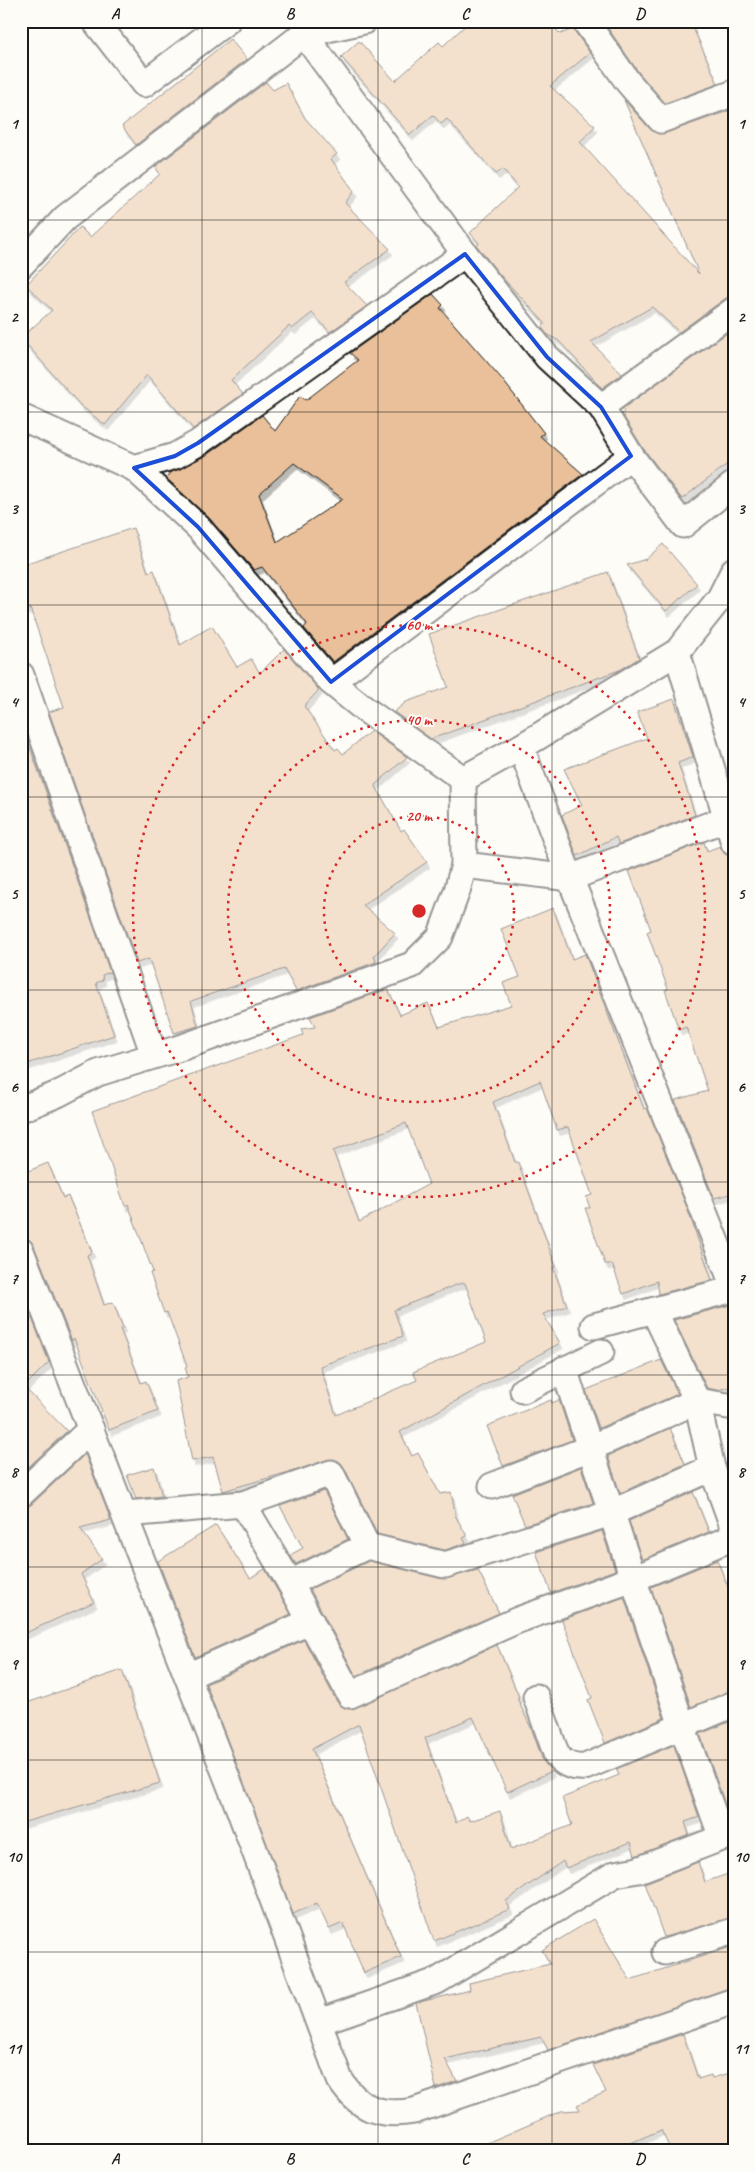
<svg xmlns="http://www.w3.org/2000/svg" width="755" height="2172" font-family="Caveat,sans-serif">
	<defs>
		<filter id="shadow"><feDropShadow dx="3" dy="5.5" stdDeviation="0" flood-color="#0004"/></filter>
	</defs>
	<rect width="100%" height="100%" fill="#fdfcf7"/>
	<filter id="ink" filterUnits="userSpaceOnUse"><feTurbulence type="fractalNoise" baseFrequency=".02" numOctaves="2"/><feDisplacementMap in="SourceGraphic" scale="10" xChannelSelector="R" yChannelSelector="G"/><feConvolveMatrix kernelMatrix="1 2 1 2 8 2 1 2 1" color-interpolation-filters="sRGB"/></filter>
	<g filter="url(#ink)">
		<g fill="#e9c099" stroke="#1c1c1c" fill-rule="evenodd" filter="url(#shadow)">
			<path d="M470,21H549L560,34L573,29L590,53L550,86L595,126L580,142L699,274L624,100L650,129L658,134L666,133L731,110L734,118V296L726,298L679,332L652,307L591,342L622,374L602,388L559,341L547,334L542,328L545,323L500,275L477,246L479,243L470,233L518,187L503,169L496,174L447,119L441,124L433,115L410,135L341,57L359,41L395,81L439,42L443,46Z"/>
			<path d="M603,21H690L718,84L665,103L639,73Z"/>
			<path d="M230,39L247,59L136,145L122,126Z"/>
			<path d="M266,82L273,90L286,83L305,118L337,154L331,159L354,191L345,203L390,249L344,282L367,306L330,332L312,313L292,329L289,326L231,380L243,394L193,429L147,375L105,425L80,405L21,338L52,310L26,285L80,227L90,237L160,174L155,167Z"/>
			<path d="M433,294L443,305L440,308L501,378L544,433L540,436L583,474L333,662L304,628L307,624L262,567L254,570L209,518L166,478L172,472L205,456L262,415L275,431L300,396L306,400L358,360L350,353ZM294,463L343,499L277,542L259,494Z"/>
			<path d="M734,328V459L682,499L643,448L622,414L624,412L622,409Z"/>
			<path d="M133,528L148,572L154,570L180,645L212,626L237,667L251,659L260,673L284,649L319,690L304,706L335,750L338,748L343,754L371,731L407,757L375,785L401,831L404,829L427,862L363,905L395,933L374,956L376,962L296,991L284,969L191,1001L198,1026L174,1033L149,959L137,963L49,712L64,707L30,608L21,611V565Z"/>
			<path d="M663,544L697,584L666,611L627,565L646,559Z"/>
			<path d="M608,572L639,658L622,669L431,739L394,712L406,702L448,687L429,634Z"/>
			<path d="M674,699L693,757L678,763L695,815L619,844L616,837L577,856L562,815L582,805L564,769L647,738L637,712Z"/>
			<path d="M21,722L110,972L102,975L103,980L96,983L114,1035L21,1066Z"/>
			<path d="M704,842L707,851L720,846L725,854L734,857V1193L714,1198L675,1100L708,1091L686,1027L679,1030L665,990L668,989L647,932L651,930L629,871Z"/>
			<path d="M553,908L572,959L585,954L644,1109L647,1108L686,1205L712,1280L659,1294L657,1281L623,1294L612,1264H605L585,1208H590L586,1197L592,1195L568,1127L557,1130L540,1081L493,1102L515,1162H518L556,1267H553L567,1306L543,1314L560,1343L400,1432L412,1456L418,1453L440,1494L451,1492L456,1517L467,1536L463,1538L466,1543L445,1550L377,1534L344,1467L334,1459L223,1491L213,1457L192,1461L176,1381L188,1377L185,1367L187,1366L167,1312L164,1313L150,1273L153,1272L128,1204L125,1206L92,1111L303,1035L301,1029L315,1027L310,1017L388,989L400,1015L428,1003L439,1027L511,1005L503,983L520,977L501,929ZM406,1123L429,1184L359,1222L333,1151ZM465,1283L486,1342L413,1372L417,1380L336,1415L320,1366L403,1336L394,1310L458,1284Z"/>
			<path d="M48,1163L63,1198L68,1196L92,1252L87,1255L104,1305L113,1302L123,1328L120,1329L141,1383L146,1381L158,1411L109,1430L74,1338L72,1341L34,1246L30,1240L21,1237V1174Z"/>
			<path d="M734,1304V1386L717,1390L707,1388L674,1320Z"/>
			<path d="M32,1318L49,1362L24,1387L67,1431L21,1474V1327Z"/>
			<path d="M661,1360L678,1394L599,1428L586,1390Z"/>
			<path d="M551,1400L552,1403L559,1400L572,1440L503,1466L487,1426Z"/>
			<path d="M670,1428L685,1464L620,1493L608,1456Z"/>
			<path d="M85,1454L111,1520L80,1528L102,1559L81,1574L94,1602L21,1635V1508L31,1505Z"/>
			<path d="M154,1467L162,1496L136,1499L127,1475Z"/>
			<path d="M581,1467L593,1503L525,1525L512,1494Z"/>
			<path d="M324,1491L348,1539L296,1564L290,1555L303,1548L280,1506Z"/>
			<path d="M693,1492L709,1532L642,1560L629,1521Z"/>
			<path d="M216,1525L250,1578L265,1569L291,1614L195,1657L158,1561Z"/>
			<path d="M602,1531L615,1570L551,1593L536,1552Z"/>
			<path d="M717,1560L734,1602V1690L691,1707L651,1587Z"/>
			<path d="M369,1561L442,1579L478,1570L499,1613L356,1676L310,1589Z"/>
			<path d="M624,1597L664,1718L605,1743L588,1700L592,1698L562,1620Z"/>
			<path d="M304,1640L337,1702L343,1707L349,1709L497,1645L519,1697L517,1698L532,1730L543,1761L552,1771L507,1792L473,1717L425,1738L456,1823L467,1816L470,1821L500,1811L511,1849L572,1825L562,1798L619,1775L616,1769L674,1745L699,1817L685,1822L689,1835L635,1856L631,1842L566,1868L563,1861L506,1901L510,1909L434,1941L359,1724L312,1749L401,1957L364,1973L343,1923L329,1929L317,1903L293,1914L206,1684Z"/>
			<path d="M122,1670L160,1783L21,1823V1705Z"/>
			<path d="M734,1720V1805L726,1807L700,1734Z"/>
			<path d="M698,1862L705,1882L734,1872V1917L664,1937L645,1883Z"/>
			<path d="M593,1919L630,1980L734,1946V1987L548,2050L541,2037L445,2059L457,2081L434,2089L436,2088L416,2003L470,1990L469,1983L550,1964L542,1950Z"/>
			<path d="M683,2034L698,2079L711,2075L712,2078L734,2072V2151H671L661,2130L612,2151H468L561,2111L580,2110L577,2105L606,2092L593,2065Z"/>
		</g>
		<g fill="none" stroke-linecap="round" stroke-linejoin="round">
			<defs>
				<g id="minor">
					<path d="M95,21L144,84L227,21"/>
					<path d="M585,21L628,82L661,120L734,93"/>
					<path d="M304,34L465,254L547,357L601,407L631,456L683,525L734,484"/>
					<path d="M21,265L65,218L304,34L364,21"/>
					<path d="M601,407L734,310"/>
					<path d="M21,417L134,468L198,527L331,682L363,708L463,779L464,865L457,891L440,937L412,965L183,1047L98,1073L58,1094L21,1109"/>
					<path d="M134,468L175,456L198,443L465,254"/>
					<path d="M677,652L734,843"/>
					<path d="M21,675L154,1055"/>
					<path d="M331,682L631,456"/>
					<path d="M521,747L570,878L734,1287"/>
					<path d="M463,779L521,747L677,652L720,598L734,570"/>
					<path d="M464,865L570,878L725,819"/>
					<path d="M21,1251L238,1806L340,2080C359,2109 380,2117 414,2111L734,2001"/>
					<path d="M654,1311L697,1401L712,1468L734,1529"/>
					<path d="M594,1326L734,1289"/>
					<path d="M564,1369L682,1726L722,1838"/>
					<path d="M523,1390L601,1352"/>
					<path d="M492,1486L590,1448L697,1401L734,1407"/>
					<path d="M21,1494L91,1429"/>
					<path d="M243,1504L290,1583L350,1695L518,1620L633,1579L734,1537"/>
					<path d="M126,1514L243,1504L331,1473L367,1546"/>
					<path d="M290,1583L367,1546L445,1565L611,1513L712,1468"/>
					<path d="M188,1676L311,1621"/>
					<path d="M536,1697L557,1756C565,1765 573,1768 585,1767L734,1704"/>
					<path d="M665,1952L734,1931"/>
					<path d="M319,2022L437,1981L615,1874L638,1870L734,1833"/>
				</g>
			</defs>
			<use href="#minor" stroke="#1c1c1c" stroke-width="29"/>
			<use href="#minor" stroke="#fdfcf7" stroke-width="25"/>
		</g>
	</g>
	<path d="M0 0H755V2172H0ZM465,254L547,357L601,407L631,456L331,682L198,527L134,468L175,456L198,443Z" fill="#fdfcf7" fill-opacity=".55" fill-rule="evenodd"/>
	<path fill="none" stroke="#1d4ed8" stroke-width="4" stroke-linejoin="round" d="M465,254L547,357L601,407L631,456L331,682L198,527L134,468L175,456L198,443Z"/>
	<path fill="none" stroke="#1c1c1c" stroke-width="1" stroke-opacity="0.55" d="M202,21V2151M378,21V2151M552,21V2151M21,220H734M21,412H734M21,605H734M21,797H734M21,990H734M21,1182H734M21,1375H734M21,1567H734M21,1760H734M21,1952H734"/>
	<g fill="none" stroke="#d62828" stroke-width="2.5" stroke-dasharray="2.5 5">
		<circle cx="419" cy="911" r="95"/>
		<circle cx="419" cy="911" r="191"/>
		<circle cx="419" cy="911" r="286"/>
	</g>
	<circle cx="419" cy="911" r="8" fill="#d62828" stroke="#fdfcf7" stroke-width="2.5"/>
	<g font-size="15" text-anchor="middle" font-weight="bold" fill="#d62828" stroke="#fdfcf7" stroke-width="4" stroke-linejoin="round" paint-order="stroke">
		<text x="419" y="630">60 m</text>
		<text x="419" y="725">40 m</text>
		<text x="419" y="821">20 m</text>
	</g>
	<rect width="755" height="2172" fill="none" stroke="#fdfcf7" stroke-width="55"/>
	<rect x="28" y="28" width="700" height="2116" fill="none" stroke="#1c1c1c" stroke-width="2"/>
	<g font-size="16" text-anchor="middle" font-weight="bold" fill="#1c1c1c">
		<text x="115" y="19">A</text>
		<text x="290" y="19">B</text>
		<text x="465" y="19">C</text>
		<text x="640" y="19">D</text>
		<text x="14" y="129">1</text>
		<text x="741" y="129">1</text>
		<text x="14" y="322">2</text>
		<text x="741" y="322">2</text>
		<text x="14" y="514">3</text>
		<text x="741" y="514">3</text>
		<text x="14" y="707">4</text>
		<text x="741" y="707">4</text>
		<text x="14" y="899">5</text>
		<text x="741" y="899">5</text>
		<text x="14" y="1092">6</text>
		<text x="741" y="1092">6</text>
		<text x="14" y="1284">7</text>
		<text x="741" y="1284">7</text>
		<text x="14" y="1477">8</text>
		<text x="741" y="1477">8</text>
		<text x="14" y="1669">9</text>
		<text x="741" y="1669">9</text>
		<text x="14" y="1862">10</text>
		<text x="741" y="1862">10</text>
		<text x="14" y="2054">11</text>
		<text x="741" y="2054">11</text>
		<text x="115" y="2164">A</text>
		<text x="290" y="2164">B</text>
		<text x="465" y="2164">C</text>
		<text x="640" y="2164">D</text>
	</g>
</svg>
